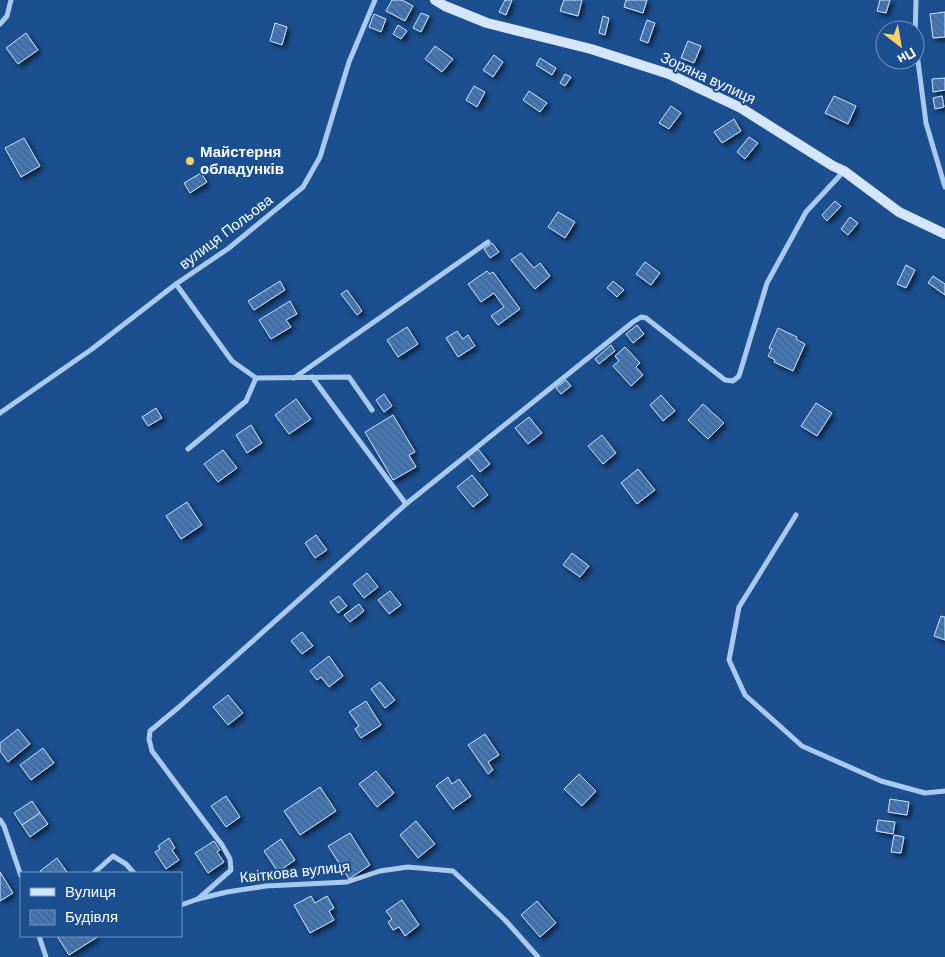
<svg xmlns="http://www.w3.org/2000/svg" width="945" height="957" font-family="Arial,sans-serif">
	<defs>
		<pattern id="building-back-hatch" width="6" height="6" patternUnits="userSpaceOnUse" patternTransform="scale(1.25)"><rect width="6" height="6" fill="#4478b7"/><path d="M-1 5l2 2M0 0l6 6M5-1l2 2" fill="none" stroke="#486282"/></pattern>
		<filter id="shadow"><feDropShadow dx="3" dy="3" stdDeviation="2.5" flood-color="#0009"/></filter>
	</defs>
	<rect width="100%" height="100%" fill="#1b4f8f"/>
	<g fill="url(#building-back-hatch)" stroke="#cfe3fa" filter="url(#shadow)">
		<path d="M392,0H402L413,6L405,21L386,11Z"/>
		<path d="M505,0H512L506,15L499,12Z"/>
		<path d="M564,0H582L578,16L560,11Z"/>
		<path d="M626,0H647L643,13L624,7Z"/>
		<path d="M880,0H890L886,13L877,11Z"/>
		<path d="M945,12V37L933,38L930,14Z"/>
		<path d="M421,13L429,16L421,32L413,28Z"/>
		<path d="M374,14L386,19L381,32L369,27Z"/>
		<path d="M603,16L609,18L605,35L599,33Z"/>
		<path d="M647,20L655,23L648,43L640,40Z"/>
		<path d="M275,23L287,27L282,45L270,41Z"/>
		<path d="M398,25L407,31L401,39L393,34Z"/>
		<path d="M26,33L38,50L18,64L6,48Z"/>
		<path d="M688,41L701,46L694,63L681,58Z"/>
		<path d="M435,46L453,59L442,72L425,59Z"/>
		<path d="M494,55L503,62L493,77L483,70Z"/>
		<path d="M540,58L556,68L552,75L536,65Z"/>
		<path d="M565,74L571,77L565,86L560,83Z"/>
		<path d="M945,78V90L933,92L932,79Z"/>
		<path d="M474,86L485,92L477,107L466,100Z"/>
		<path d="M529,91L547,103L540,112L523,100Z"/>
		<path d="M834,96L856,106L848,124L825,113Z"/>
		<path d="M942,96L944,107L935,109L933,98Z"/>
		<path d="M671,106L681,113L669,129L659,123Z"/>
		<path d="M734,119L741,131L722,143L714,132Z"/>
		<path d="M749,137L758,143L745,159L737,152Z"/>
		<path d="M24,138L40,166L21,177L5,148Z"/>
		<path d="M201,173L207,182L190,193L184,183Z"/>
		<path d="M835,201L841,206L827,221L822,215Z"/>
		<path d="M558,212L575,222L565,238L548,227Z"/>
		<path d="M850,217L858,223L848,235L841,229Z"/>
		<path d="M492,243L499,252L490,258L484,249Z"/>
		<path d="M521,253L534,268L540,263L550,276L535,289L511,260Z"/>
		<path d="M645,262L660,273L651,285L636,274Z"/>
		<path d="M906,265L915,270L906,288L897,284Z"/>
		<path d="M487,271L490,274L493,272L520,309L498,325L491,316L504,307L494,293L481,302L468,284Z"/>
		<path d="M933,276L945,284V295L928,283Z"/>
		<path d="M280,281L285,290L254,310L248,301Z"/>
		<path d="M613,281L624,290L617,297L607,288Z"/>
		<path d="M347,290L362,311L357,315L341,294Z"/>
		<path d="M290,301L297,314L286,320L291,327L271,339L259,320Z"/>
		<path d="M637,325L644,334L633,343L626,334Z"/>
		<path d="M407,327L418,344L398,357L387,340Z"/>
		<path d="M778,328L797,337L796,339L805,344L793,371L774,362L775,360L768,356L772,349L769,348Z"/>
		<path d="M457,331L463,339L468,335L475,346L458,357L446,338Z"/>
		<path d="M611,345L615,351L599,364L595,359Z"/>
		<path d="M625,347L640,363L636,367L643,375L631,386L613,366L619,361L615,356Z"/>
		<path d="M566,380L571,386L561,394L556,388Z"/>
		<path d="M384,394L392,406L384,412L376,400Z"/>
		<path d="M661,395L675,411L663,421L650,405Z"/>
		<path d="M296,399L311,419L289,434L275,415Z"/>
		<path d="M816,403L832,413L817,436L801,426Z"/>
		<path d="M703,404L724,423L708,439L688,420Z"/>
		<path d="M156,408L162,418L148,426L142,417Z"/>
		<path d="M393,415L415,452L409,455L416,467L393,480L365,432Z"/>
		<path d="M529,417L542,433L528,444L515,428Z"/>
		<path d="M251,425L262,443L247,453L236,435Z"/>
		<path d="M602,435L616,453L603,464L588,446Z"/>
		<path d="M478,449L490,464L480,472L468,457Z"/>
		<path d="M223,450L237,468L218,482L204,464Z"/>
		<path d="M638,469L655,490L637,504L621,483Z"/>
		<path d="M472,475L488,495L473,507L457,487Z"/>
		<path d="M187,502L202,525L181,539L166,516Z"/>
		<path d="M316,535L327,550L315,558L305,543Z"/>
		<path d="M572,553L589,566L580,577L563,565Z"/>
		<path d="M367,573L378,587L364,598L353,584Z"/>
		<path d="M390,591L401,605L389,614L378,600Z"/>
		<path d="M339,596L347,606L338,613L330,602Z"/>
		<path d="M359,604L364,611L350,622L344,615Z"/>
		<path d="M941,616L945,617V640L934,636Z"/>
		<path d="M302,632L313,646L302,654L291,641Z"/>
		<path d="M329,656L343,676L329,687L321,677L317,680L310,671Z"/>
		<path d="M380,682L395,700L385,708L371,689Z"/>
		<path d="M228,695L243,713L228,725L213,707Z"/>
		<path d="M366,701L381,725L361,738L355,729L359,726L349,712Z"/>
		<path d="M18,729L30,744L8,762L0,751V743Z"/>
		<path d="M485,734L499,755L488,762L493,770L488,774L468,745Z"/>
		<path d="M43,748L54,763L31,780L20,765Z"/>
		<path d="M376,771L394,793L377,807L359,784Z"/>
		<path d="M579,774L596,791L582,806L564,789Z"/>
		<path d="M448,777L452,784L459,779L471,796L453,809L436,786Z"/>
		<path d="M320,787L336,811L300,835L284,811Z"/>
		<path d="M226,796L240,817L226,827L211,806Z"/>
		<path d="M890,799L909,802L907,815L888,812Z"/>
		<path d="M32,801L40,813L22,825L14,813Z"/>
		<path d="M40,813L48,824L30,837L22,825Z"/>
		<path d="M878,820L895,822L893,834L876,831Z"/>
		<path d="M416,821L435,844L418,858L400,835Z"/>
		<path d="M350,833L370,865L349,879L328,846Z"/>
		<path d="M894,835L904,837L901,853L891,852Z"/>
		<path d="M169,838L175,848L172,850L179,860L166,869L155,852L160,849L158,846Z"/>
		<path d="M281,839L295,860L278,872L264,851Z"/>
		<path d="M214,841L220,850L217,852L224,862L208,873L195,853Z"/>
		<path d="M57,858L67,872L65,873H42L40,871Z"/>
		<path d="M0,872L13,893L0,901Z"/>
		<path d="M311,896L315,903L327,896L334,908L329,911L334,920L310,933L294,905Z"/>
		<path d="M402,900L419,925L405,936L399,927L393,930L388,922L392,919L386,911Z"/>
		<path d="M537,901L556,923L540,937L521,915Z"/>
		<path d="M57,936H99L69,955Z"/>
	</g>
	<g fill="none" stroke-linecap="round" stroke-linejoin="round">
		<g stroke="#a9c9ee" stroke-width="5">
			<path d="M916,0L915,38L926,123L945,187"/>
			<path d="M0,24L7,16L11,0"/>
			<path d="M176,284L232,361L256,378L349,377L372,410"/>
			<path d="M312,377L406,504"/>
			<path d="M294,378L488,242"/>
			<path d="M0,413L92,349L176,284L229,248L303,187L320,157L349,62L375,0"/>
			<path d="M188,449L246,401L256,378"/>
			<path d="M796,515L739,607L729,660L745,695L802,746L881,781L925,793L945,791"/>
			<path d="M0,820L4,826L21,876"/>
			<path d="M94,873L113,856L126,864L134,873"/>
			<path d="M198,899L231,870L230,859L222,845L152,751L149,739L150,731L179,707L406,504L633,322L641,317L646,318L725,380L733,381L739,376L767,283L806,212L844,171"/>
			<path d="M181,905L198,899L227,892L266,886L347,882L380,871L408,867L453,871L505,920L538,957"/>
			<path d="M39,936L46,957"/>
		</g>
		<path stroke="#d6e6fa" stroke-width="10" d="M435,0L445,6L487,23L591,49L669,74L741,108L833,166L844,171L899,212L945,234"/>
	</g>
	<circle fill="#ffd166" stroke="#1b4f8f" stroke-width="2" cx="190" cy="161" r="5"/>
	<g text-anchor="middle" stroke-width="4" stroke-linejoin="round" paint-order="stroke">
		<g font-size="15" fill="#fff" stroke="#1b4f8f">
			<text transform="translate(708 78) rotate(25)" y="5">Зоряна вулиця</text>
			<text transform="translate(226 232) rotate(-37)" y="5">вулиця Польова</text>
			<text transform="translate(295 872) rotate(-6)" y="5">Квіткова вулиця</text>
		</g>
		<g font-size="15" font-weight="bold" fill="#fff" stroke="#1b4f8f" text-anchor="start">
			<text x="200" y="157">Майстерня<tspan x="200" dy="17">обладунків</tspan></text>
		</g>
	</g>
	<rect x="20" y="872" width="162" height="65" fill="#1b4f8f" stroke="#7695bc"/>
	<rect x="30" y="888" width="25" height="8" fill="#d6e6fa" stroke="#7695bc"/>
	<text x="65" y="897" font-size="15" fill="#ffffff">Вулиця</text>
	<rect x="30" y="910" width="25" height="15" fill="url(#building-back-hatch)" stroke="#7695bc"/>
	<text x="65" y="922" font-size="15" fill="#ffffff">Будівля</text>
	<g transform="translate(900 45) rotate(149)"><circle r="24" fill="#1b4f8f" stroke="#7695bc"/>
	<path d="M0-4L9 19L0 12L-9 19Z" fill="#ffd166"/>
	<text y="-8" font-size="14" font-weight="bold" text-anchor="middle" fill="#ffffff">Пн</text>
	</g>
</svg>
